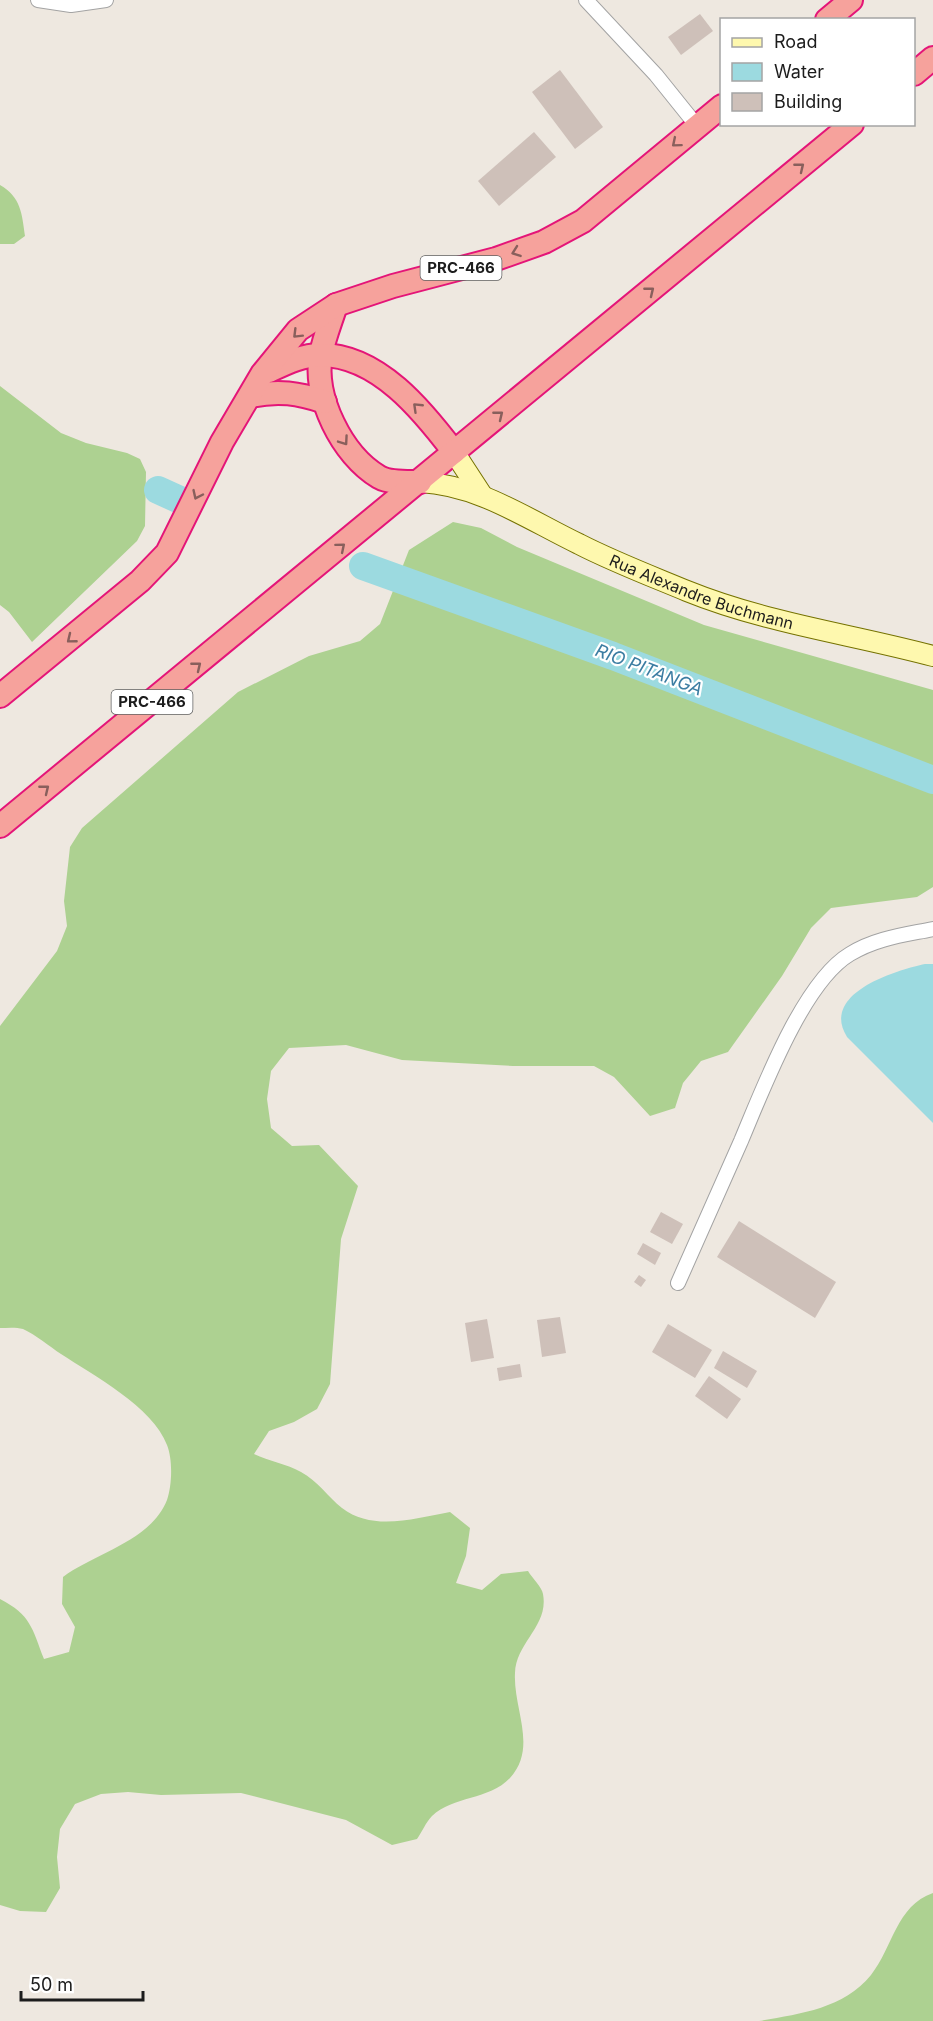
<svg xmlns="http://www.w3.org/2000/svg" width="933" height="2021" font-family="Inter,sans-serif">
	<rect width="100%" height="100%" fill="#eee8e0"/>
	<g fill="#add191">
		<path d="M0,185C21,197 22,214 25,236L14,244H0Z"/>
		<path d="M0,386L61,433L86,443L127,453L140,459L146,472L145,526L137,541L32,642L9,612L0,605Z"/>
		<path d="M453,522L481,528L517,547L704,625L933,690V887L917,897L831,908L811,928L782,976L728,1052L701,1061L683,1083L675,1108L650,1116L614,1077L594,1066H513L402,1060L346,1045L289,1048L271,1071L267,1099L271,1128L292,1146L319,1145L358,1186L341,1239L330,1384L317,1409L294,1422L269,1431L254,1454C269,1461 287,1464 301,1472C318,1481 328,1497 342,1508C373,1532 416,1518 450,1512L470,1528L466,1556L456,1583L482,1590L501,1574L528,1571C532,1578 542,1587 543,1594C549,1626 516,1642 515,1673C513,1709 538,1747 510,1778C489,1800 453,1796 432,1816C426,1822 422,1832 417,1839L392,1845L346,1820L241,1793L161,1795L128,1792L101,1794L75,1804L60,1829L57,1857L60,1888L46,1912L20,1911L0,1905V1599C31,1615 32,1628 44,1659L69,1652L75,1627L62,1604L63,1577C95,1553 151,1541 167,1500C172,1485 173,1460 167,1445C153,1407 93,1375 61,1354C49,1346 36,1335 23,1329C16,1327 7,1328 0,1328V1026L57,951L67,926L64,901L70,847L82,828L238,692L309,656L360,641L380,624L409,550Z"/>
		<path d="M933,1893V2021H759C799,2014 843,2009 871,1975C893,1947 896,1906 933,1893Z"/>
	</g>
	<path fill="#9cdae0" d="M925,964H933V1123L847,1037C820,994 893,971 925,964Z"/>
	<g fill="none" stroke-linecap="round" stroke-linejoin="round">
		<g stroke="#9cdae0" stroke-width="28">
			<path d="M158,490L180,500"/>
			<path d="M363,566L613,656L933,780"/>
		</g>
	</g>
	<g fill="#cec0b9">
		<path d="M700,14L713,31L681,55L668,37Z"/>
		<path d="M560,70L603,127L575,149L532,92Z"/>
		<path d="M534,132L556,157L499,206L478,181Z"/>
		<path d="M661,1212L683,1224L672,1244L650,1232Z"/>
		<path d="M739,1221L836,1282L815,1318L717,1257Z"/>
		<path d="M643,1243L661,1253L655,1265L637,1254Z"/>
		<path d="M639,1275L646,1280L641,1287L634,1282Z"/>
		<path d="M560,1317L566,1353L542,1357L537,1320Z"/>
		<path d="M487,1319L494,1358L471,1362L465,1323Z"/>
		<path d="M668,1324L712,1350L695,1378L652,1352Z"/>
		<path d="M723,1351L757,1371L747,1388L714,1368Z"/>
		<path d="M520,1364L522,1377L499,1381L497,1368Z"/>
		<path d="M709,1376L741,1399L727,1419L695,1396Z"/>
	</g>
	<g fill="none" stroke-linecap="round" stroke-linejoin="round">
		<defs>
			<g id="minor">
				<path d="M38,0L71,5L106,0"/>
				<path d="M586,0L656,75L697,126"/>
				<path d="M678,1283C699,1235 720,1188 741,1141C763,1089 803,982 850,954C876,938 904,935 933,929"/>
			</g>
			<g id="secondary">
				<path d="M454,452L482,495"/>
				<path id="s1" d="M420,482C479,485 527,519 579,544C614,562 651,576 687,591C766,623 851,634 933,656"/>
			</g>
			<g id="trunk">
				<path d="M827,20L851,0"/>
				<path d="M914,74L933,58"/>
				<path d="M336,305C331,321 324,338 321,354C313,397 342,455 379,477C389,483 408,482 420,482"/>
				<path d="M269,371C286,363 302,355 321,355C378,355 423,411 454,452"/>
				<path d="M250,396C279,390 298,393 325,402"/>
				<path d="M0,696L140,581L167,553L222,442L262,374L298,330L336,305L393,286L496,259L544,242L583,221L722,106"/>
				<path d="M0,826L852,124"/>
			</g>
		</defs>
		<use href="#minor" stroke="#a3a3a3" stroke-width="16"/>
		<use href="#secondary" stroke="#757200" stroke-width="22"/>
		<use href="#trunk" stroke="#e41578" stroke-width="26"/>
		<use href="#minor" stroke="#fff" stroke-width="14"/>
		<use href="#secondary" stroke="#fef8ae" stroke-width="20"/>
		<use href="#trunk" stroke="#f6a29c" stroke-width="22"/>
	</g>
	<defs><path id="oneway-chevron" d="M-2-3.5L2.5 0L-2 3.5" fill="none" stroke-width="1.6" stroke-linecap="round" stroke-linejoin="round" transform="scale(1.5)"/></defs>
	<g stroke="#895f5c">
		<use href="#oneway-chevron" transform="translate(676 143) rotate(140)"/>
		<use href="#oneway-chevron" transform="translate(800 167) rotate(-39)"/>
		<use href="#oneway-chevron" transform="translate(516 252) rotate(160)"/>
		<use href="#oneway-chevron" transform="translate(650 291) rotate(-39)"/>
		<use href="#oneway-chevron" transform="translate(297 334) rotate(135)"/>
		<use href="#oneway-chevron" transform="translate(417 407) rotate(-136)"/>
		<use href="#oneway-chevron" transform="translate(499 415) rotate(-39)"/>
		<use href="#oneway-chevron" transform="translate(344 441) rotate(55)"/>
		<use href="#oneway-chevron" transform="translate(197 495) rotate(115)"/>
		<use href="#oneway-chevron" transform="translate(341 547) rotate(-40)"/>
		<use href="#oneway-chevron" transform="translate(71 639) rotate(141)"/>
		<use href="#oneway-chevron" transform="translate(197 666) rotate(-39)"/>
		<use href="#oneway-chevron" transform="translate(45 789) rotate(-39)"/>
	</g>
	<g text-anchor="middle" stroke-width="4.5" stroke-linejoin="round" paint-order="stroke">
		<g fill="#fff" stroke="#606060" stroke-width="1.5">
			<rect x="420.5" y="256" width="81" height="24" rx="4.5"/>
			<rect x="111.5" y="690" width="81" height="24" rx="4.5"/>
		</g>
		<g font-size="15" font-weight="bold" fill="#1c1c1c">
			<text x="461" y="273">PRC-466</text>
			<text x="152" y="707">PRC-466</text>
		</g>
		<g font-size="16" fill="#1c1c1c" stroke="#fff">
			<text dy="6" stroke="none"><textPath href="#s1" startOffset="304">Rua Alexandre Buchmann</textPath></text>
		</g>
		<g font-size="18" font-style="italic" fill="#3c7da2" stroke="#fff">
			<text transform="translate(649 670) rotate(21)" y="6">RIO PITANGA</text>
		</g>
	</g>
	<rect x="720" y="18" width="195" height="108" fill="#ffffff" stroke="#a4a4a4" stroke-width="1.5"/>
	<rect x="732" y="38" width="30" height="9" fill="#fef8ae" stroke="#a4a4a4" stroke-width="1.5"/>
	<text x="774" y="48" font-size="18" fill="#1c1c1c">Road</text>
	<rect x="732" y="63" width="30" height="18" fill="#9cdae0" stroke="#a4a4a4" stroke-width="1.5"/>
	<text x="774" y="78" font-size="18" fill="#1c1c1c">Water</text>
	<rect x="732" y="93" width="30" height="18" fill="#cec0b9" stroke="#a4a4a4" stroke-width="1.5"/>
	<text x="774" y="108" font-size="18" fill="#1c1c1c">Building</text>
	<path d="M21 1991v9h122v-9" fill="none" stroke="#1c1c1c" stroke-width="3"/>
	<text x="30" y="1991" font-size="18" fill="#1c1c1c" stroke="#ffffff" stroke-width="4.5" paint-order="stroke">50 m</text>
</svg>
